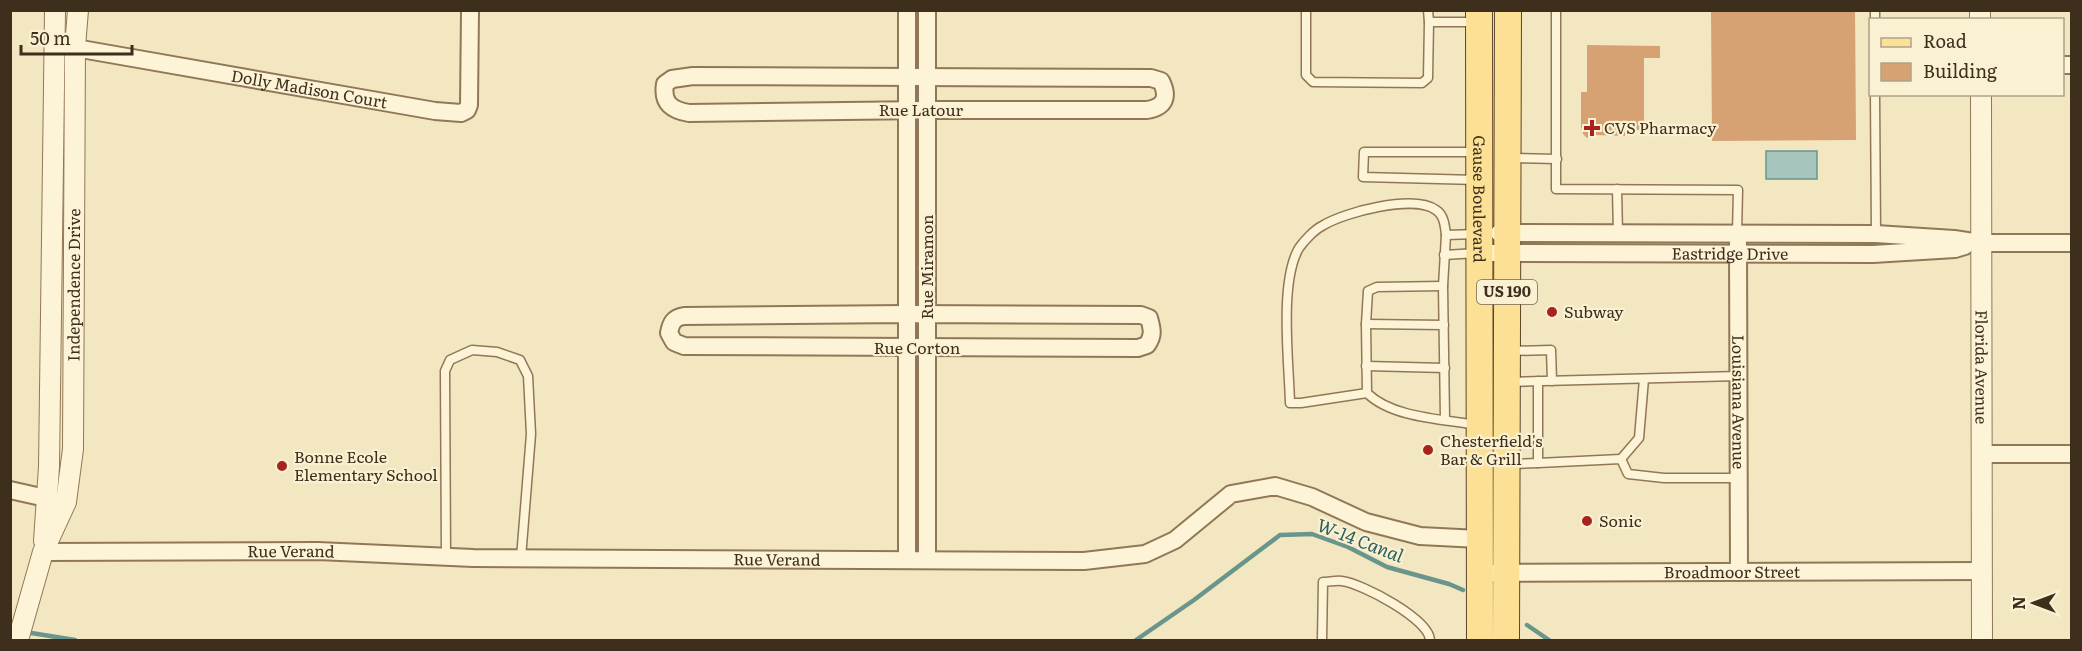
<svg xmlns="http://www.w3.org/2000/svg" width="2082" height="651" font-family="Literata,serif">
	<rect width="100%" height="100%" fill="#f3e7c2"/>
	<rect fill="#a5c5bd" stroke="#6a958d" stroke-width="1.5" x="1766" y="151" width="51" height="28"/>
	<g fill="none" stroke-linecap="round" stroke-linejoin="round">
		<g stroke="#6a958d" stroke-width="4.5">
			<path d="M1527,625L1549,640"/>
			<path d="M25,632L75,640"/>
			<path d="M1136,640L1194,600L1280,535L1312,534L1348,547L1387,567L1449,584L1463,590"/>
		</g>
	</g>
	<g fill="#d6a173">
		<path d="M1711,10H1855L1856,140L1712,141Z"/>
		<path d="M1587,45L1660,46V58H1644V130H1625V136L1596,135V138H1587L1583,134L1581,127V92H1587Z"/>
	</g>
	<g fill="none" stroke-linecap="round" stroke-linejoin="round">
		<defs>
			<g id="service">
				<path d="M1306,10V75L1313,82L1422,83L1428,78L1429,22L1428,10"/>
				<path d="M1556,10V189L1738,190L1737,233"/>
				<path d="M1875,10V20"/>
				<path d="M1429,22H1477"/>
				<path d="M1875,94L1876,234"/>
				<path d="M1476,152H1364L1363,177L1477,180"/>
				<path d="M1509,158L1557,159"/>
				<path d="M1617,189L1618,234"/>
				<path d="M1444,255L1477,253"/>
				<path d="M1443,286L1377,287L1368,291L1366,324L1367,393C1392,418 1443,419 1477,425"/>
				<path d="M1366,324L1444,325"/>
				<path d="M1510,351L1551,350L1552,381"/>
				<path d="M1366,366L1445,368"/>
				<path d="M1508,382L1739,376"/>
				<path d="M1367,393L1301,403H1290C1289,363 1279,282 1299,248C1304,241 1314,230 1322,226C1344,212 1414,194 1436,210C1444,215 1445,226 1446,235L1477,234"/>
				<path d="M1445,419L1443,286L1446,235"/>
				<path d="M1621,459L1639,438L1644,379"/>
				<path d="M1538,463L1621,459L1628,474L1664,478H1739"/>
				<path d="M1510,464L1538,463V381"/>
				<path d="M446,556L445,371L450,360L472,350L497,352L520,360L528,376L531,434L521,558"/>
				<path d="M1322,640L1323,582C1329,582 1336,580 1342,581C1363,584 1429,619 1430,640"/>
			</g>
			<g id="minor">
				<path id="s1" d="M64,46L435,111L461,113L467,110L469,105L470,10"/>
				<path d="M2062,65H2072"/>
				<path d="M693,76L1151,78L1161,81C1169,97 1165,107 1147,110H927L689,113C671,110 662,103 665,84L672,79Z"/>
				<path d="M1499,233L1876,234L1954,239L1980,243H2072"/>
				<path id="s2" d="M1738,243L1739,572"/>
				<path id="s3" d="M1480,253L1873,254L1955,249L1965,246"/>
				<path d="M907,314L1141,315L1149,318C1152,329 1154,335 1147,345L1138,348L684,346L674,342L669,333C671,323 673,318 684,316Z"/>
				<path d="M1981,454H2072"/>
				<path d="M10,490L59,501"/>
				<path id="s4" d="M43,552L318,551L473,558L1084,561L1145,554L1175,540L1231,494L1275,486L1312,497L1366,522L1420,536L1479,539"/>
				<path d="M907,559V10"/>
				<path d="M927,560V10"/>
				<path id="s5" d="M1480,573L1982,571"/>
			</g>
			<g id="tertiary">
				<path d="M1980,10V20"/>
				<path id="s6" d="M1981,94L1982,640"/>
				<path d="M44,541L49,467L55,10"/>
				<path id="s7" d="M18,640L43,552L66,502L73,449L75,47L78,10"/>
			</g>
			<g id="primary">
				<path id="s8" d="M1479,10L1480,640"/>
				<path d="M1506,640L1508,10"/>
			</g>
		</defs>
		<use href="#service" stroke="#907856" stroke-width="11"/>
		<use href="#minor" stroke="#907856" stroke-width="20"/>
		<use href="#tertiary" stroke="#907856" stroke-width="22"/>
		<use href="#primary" stroke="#5d452b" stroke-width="28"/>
		<use href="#service" stroke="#fdf3d6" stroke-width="8"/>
		<use href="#minor" stroke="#fdf3d6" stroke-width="16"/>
		<use href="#tertiary" stroke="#fdf3d6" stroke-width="20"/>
		<use href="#primary" stroke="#fbe095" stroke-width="26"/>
	</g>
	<g fill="#a7241e" stroke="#faf0d2" stroke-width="2">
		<path d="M1589 119h6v6h6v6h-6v6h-6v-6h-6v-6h6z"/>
		<circle cx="1552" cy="312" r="6"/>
		<circle cx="1428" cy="450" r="6"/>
		<circle cx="282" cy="466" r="6"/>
		<circle cx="1587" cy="521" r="6"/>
	</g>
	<g text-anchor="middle" stroke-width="4.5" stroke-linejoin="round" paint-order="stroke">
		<rect fill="#faf0d2" stroke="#766853" stroke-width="1.5" x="1477" y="280" width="60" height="24" rx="4.5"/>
		<g font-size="15" font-weight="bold" fill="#3e2e1c">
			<text x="1507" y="297">US 190</text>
		</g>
		<g font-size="16" fill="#3e2e1c" stroke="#faf0d2">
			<text dy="6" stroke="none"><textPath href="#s1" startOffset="249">Dolly Madison Court</textPath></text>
			<text x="921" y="116">Rue Latour</text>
			<text dy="6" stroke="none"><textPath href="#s8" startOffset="189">Gause Boulevard</textPath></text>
			<text dy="6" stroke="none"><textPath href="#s3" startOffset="250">Eastridge Drive</textPath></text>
			<text transform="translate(927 267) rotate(-90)" y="6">Rue Miramon</text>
			<text dy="6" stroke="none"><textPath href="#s7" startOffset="364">Independence Drive</textPath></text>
			<text x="917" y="354">Rue Corton</text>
			<text dy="6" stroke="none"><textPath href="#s6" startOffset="273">Florida Avenue</textPath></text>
			<text dy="6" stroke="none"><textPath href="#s2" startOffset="159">Louisiana Avenue</textPath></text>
			<text dy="6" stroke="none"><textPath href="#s4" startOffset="248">Rue Verand</textPath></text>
			<text dy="6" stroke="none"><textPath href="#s4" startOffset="734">Rue Verand</textPath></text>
			<text dy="6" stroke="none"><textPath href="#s5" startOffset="252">Broadmoor Street</textPath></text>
		</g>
		<g font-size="16" fill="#3e2e1c" stroke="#faf0d2" text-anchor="start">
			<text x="1604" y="134">CVS Pharmacy</text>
			<text x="1564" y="318">Subway</text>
			<text x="1440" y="447">Chesterfield's<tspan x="1440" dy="18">Bar &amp; Grill</tspan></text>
			<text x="294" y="463">Bonne Ecole<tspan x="294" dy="18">Elementary School</tspan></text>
			<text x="1599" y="527">Sonic</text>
		</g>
		<g font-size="18" font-style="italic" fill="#2a5f5f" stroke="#faf0d2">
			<text transform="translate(1360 541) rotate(21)" y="6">W-14 Canal</text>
		</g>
	</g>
	<rect width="2082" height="651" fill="none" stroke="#3e2e1c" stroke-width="24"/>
	<rect x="1869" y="18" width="195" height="78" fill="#faf0d2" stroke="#afa289" stroke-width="1.5"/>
	<rect x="1881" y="38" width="30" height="9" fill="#fbe095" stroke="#afa289" stroke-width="1.5"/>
	<text x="1923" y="48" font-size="18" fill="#3e2e1c">Road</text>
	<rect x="1881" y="63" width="30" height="18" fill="#d6a173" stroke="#afa289" stroke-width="1.5"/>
	<text x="1923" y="78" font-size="18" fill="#3e2e1c">Building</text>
	<g transform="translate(2034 603) rotate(270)" stroke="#faf0d2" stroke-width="4.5" paint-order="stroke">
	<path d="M0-4.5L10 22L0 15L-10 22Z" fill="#3e2e1c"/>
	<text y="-9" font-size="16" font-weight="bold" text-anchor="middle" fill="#3e2e1c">N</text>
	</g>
	<path d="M21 45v9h111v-9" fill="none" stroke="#3e2e1c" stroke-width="3"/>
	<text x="30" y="45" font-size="18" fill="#3e2e1c" stroke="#faf0d2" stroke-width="4.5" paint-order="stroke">50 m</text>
</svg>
